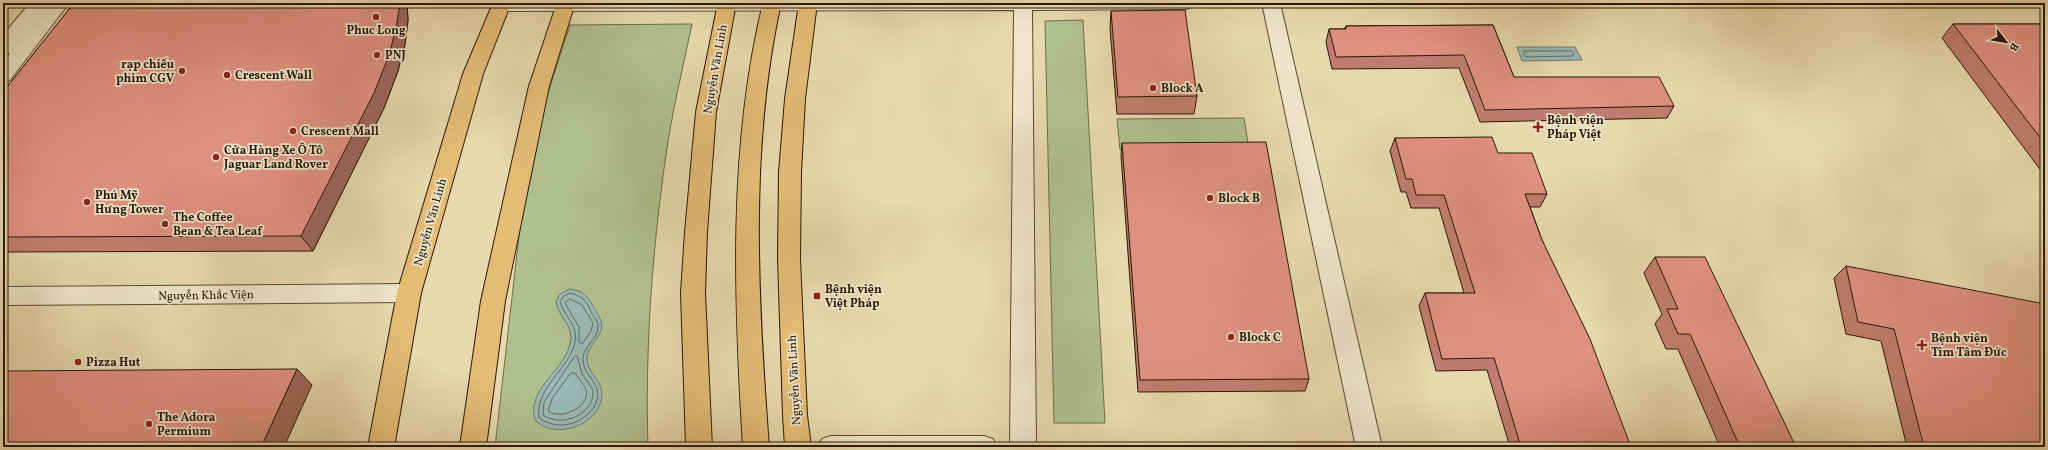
<svg xmlns="http://www.w3.org/2000/svg" width="2048" height="450" font-family="Vollkorn,serif">
	<rect width="100%" height="100%" fill="#e7d9ad"/>
	<filter id="stains"><feTurbulence type="fractalNoise" baseFrequency=".005" numOctaves="4"/><feColorMatrix values="0 0 0 0 .2 0 0 0 0 .09 0 0 0 0 .02 0 0 0 .5 -.17"/></filter>
	<radialGradient id="worn" r=".72"><stop offset=".6" stop-color="#630" stop-opacity="0"/><stop offset="1" stop-color="#630" stop-opacity=".3"/></radialGradient>
	<g fill="#afc08e" stroke="#6c6c4a">
		<path d="M1083,20L1105,423H1054L1045,21Z"/>
		<path d="M692,24C683,68 672,111 666,155C652,251 645,350 648,447H495L525,183L544,105L570,25Z"/>
		<path d="M1244,118L1249,149L1120,150L1117,119Z"/>
	</g>
	<g fill="#9ab8b4" stroke="#6d786e">
		<path d="M1517,47H1575L1582,60L1522,61Z"/>
		<path d="M569,289C586,291 588,298 596,311C599,317 604,323 601,330C598,340 588,347 587,357C586,373 603,380 602,396C599,425 556,441 535,420C525,387 570,369 571,337C571,323 557,315 556,301L560,294Z"/>
	</g>
	<g fill="none" stroke-linecap="round" stroke-linejoin="round">
		<g stroke="#62685c" stroke-width="1">
			<path d="M1525,51H1572L1574,54L1572,56L1526,57L1524,54Z"/>
			<path d="M570,293C580,295 586,300 590,309C592,315 598,320 598,326C599,338 583,346 583,359C583,379 608,384 593,409C588,415 581,420 573,423C561,427 550,425 539,418C534,383 580,364 575,332C573,321 563,313 560,302L563,297Z"/>
			<path d="M570,299L582,305L593,323L591,331L582,344L579,342V327L565,303Z"/>
			<path d="M577,356L582,374L593,390C595,415 561,428 543,415L544,402L574,357Z"/>
			<path d="M571,373H575C578,378 584,384 586,389C591,406 562,421 548,411L552,399Z"/>
		</g>
		<defs>
			<g id="minor">
				<path d="M30,3H49L47,7L50,3H69L10,80L3,82V62L45,9L10,53L3,55V35Z"/>
				<path d="M493,3H1194L1192,7L1185,9L1032,10L1036,447H1010L1014,10L501,11L494,9L492,5Z"/>
				<path d="M1262,3H1280L1382,447H1356Z"/>
				<path d="M409,284L417,286L421,293L417,300L409,302L3,305V287Z"/>
				<path d="M831,436H984L993,439L997,447H818L822,439Z"/>
			</g>
			<path id="major" d="M799,3H817L805,99L801,172L800,259L807,415L811,447H785L783,415L778,259L779,172L785,99Z"/>
			<g id="highway">
				<path d="M493,3H511L483,74L421,293L394,447H368L397,293L463,74Z"/>
				<path d="M557,3H575L549,86L505,301L486,447H460L481,301L529,86Z"/>
				<path d="M718,3H736L716,112L707,232L705,293L712,447H686L681,293L685,232L696,112Z"/>
				<path d="M763,3H781C749,148 758,300 769,447H743C734,300 728,147 763,3Z"/>
			</g>
		</defs>
		<use href="#minor" stroke="#59482f" stroke-width="2"/>
		<use href="#major" stroke="#2a1705" stroke-width="2"/>
		<use href="#highway" stroke="#2a1705" stroke-width="2"/>
		<use href="#minor" fill="#efe6ca" fill-rule="evenodd"/>
		<use href="#major" fill="#e4bc76" fill-rule="evenodd"/>
		<use href="#highway" fill="#e4bc76" fill-rule="evenodd"/>
	</g>
	<g fill="#c07d6f" stroke="#2a1705">
		<path d="M74,3H407L408,20L405,44L398,71L384,108L313,251L3,252V99L4,97L3,96V92Z"/>
		<path d="M1111,11L1197,96L1194,114H1117L1110,29Z"/>
		<path d="M1953,24H2045V176L1942,38Z"/>
		<path d="M1493,25L1514,77L1674,106L1667,118L1480,122L1459,68L1332,69L1326,42L1329,29H1344L1346,26Z"/>
		<path d="M1395,138L1498,153L1547,194L1540,207H1530L1542,240L1631,447H1510L1487,370L1436,371L1419,306L1425,293H1464L1439,208H1411L1406,192H1401L1390,151Z"/>
		<path d="M1122,143L1309,379L1305,391L1138,392L1121,156Z"/>
		<path d="M1655,257L1796,447H1720L1678,349H1666L1655,324L1662,314L1644,273Z"/>
		<path d="M1846,266L2045,447H1907L1881,341L1846,334L1834,278Z"/>
	</g>
	<g fill="#9c665a" stroke="#2a1705">
		<path d="M400,3H407L408,20L405,44L398,71L384,108L313,251L301,236Z"/>
		<path d="M297,369L312,385L284,447H261Z"/>
	</g>
	<g fill="#df9181" stroke="#2a1705">
		<path d="M74,3H400V4L396,28L389,55L374,93L301,236L3,237V99L7,94H3V92Z"/>
		<path d="M1185,10L1197,96L1118,97L1111,11Z"/>
		<path d="M1953,24H2045V144Z"/>
		<path d="M1493,25L1514,77H1659L1674,106L1485,110L1464,55L1336,57L1329,29H1346V26Z"/>
		<path d="M1492,137L1498,153H1532L1547,194H1525L1542,240L1590,339L1631,447H1521L1494,358L1442,359L1425,293H1475L1444,195H1416L1412,179H1406L1395,138Z"/>
		<path d="M1266,142L1309,379L1140,380L1122,143Z"/>
		<path d="M1655,257H1705L1796,447H1740L1690,334H1678L1667,309H1678Z"/>
		<path d="M1846,266L2045,304V447H1924L1894,329L1858,322Z"/>
		<path d="M297,369L261,447H3V371Z"/>
	</g>
	<g fill="#8f2418" stroke="#efe6ca" stroke-width="1.5">
		<circle cx="376" cy="17" r="4"/>
		<circle cx="377" cy="55" r="4"/>
		<circle cx="182" cy="71" r="4"/>
		<circle cx="227" cy="75" r="4"/>
		<circle cx="1153" cy="88" r="4"/>
		<path d="M1536 121h4v4h4v4h-4v4h-4v-4h-4v-4h4z"/>
		<circle cx="293" cy="131" r="4"/>
		<circle cx="216" cy="157" r="4"/>
		<circle cx="1210" cy="198" r="4"/>
		<circle cx="87" cy="202" r="4"/>
		<circle cx="165" cy="224" r="4"/>
		<rect x="813" y="292" width="8" height="8" rx="2"/>
		<circle cx="1231" cy="337" r="4"/>
		<path d="M1920 339h4v4h4v4h-4v4h-4v-4h-4v-4h4z"/>
		<circle cx="78" cy="362" r="4"/>
		<circle cx="149" cy="424" r="4"/>
	</g>
	<g text-anchor="middle" stroke-width="3.5" stroke-linejoin="round" paint-order="stroke">
		<g font-size="12" font-weight="bold" fill="#2a1705" stroke="#efe6ca" text-anchor="start">
			<text x="376" y="34" text-anchor="middle">Phuc Long</text>
			<text x="385" y="59">PNJ</text>
			<text x="174" y="68" text-anchor="end">rạp chiếu<tspan x="174" dy="14">phim CGV</tspan></text>
			<text x="235" y="79">Crescent Wall</text>
			<text x="1161" y="92">Block A</text>
			<text x="1547" y="124">Bệnh viện<tspan x="1547" dy="14">Pháp Việt</tspan></text>
			<text x="301" y="135">Crescent Mall</text>
			<text x="224" y="154">Cửa Hàng Xe Ô Tô<tspan x="224" dy="14">Jaguar Land Rover</tspan></text>
			<text x="95" y="199">Phú Mỹ<tspan x="95" dy="14">Hưng Tower</tspan></text>
			<text x="1218" y="202">Block B</text>
			<text x="173" y="221">The Coffee<tspan x="173" dy="14">Bean &amp; Tea Leaf</tspan></text>
			<text x="825" y="293">Bệnh viện<tspan x="825" dy="14">Việt Pháp</tspan></text>
			<text x="1239" y="341">Block C</text>
			<text x="1931" y="342">Bệnh viện<tspan x="1931" dy="14">Tim Tâm Đức</tspan></text>
			<text x="86" y="366">Pizza Hut</text>
			<text x="157" y="421">The Adora<tspan x="157" dy="14">Permium</tspan></text>
		</g>
		<g font-size="12" fill="#2a1705" stroke="#efe6ca">
			<text transform="translate(715 69) rotate(-80)" y="4">Nguyễn Văn Linh</text>
			<text transform="translate(430 222) rotate(-74)" y="4">Nguyễn Văn Linh</text>
			<text transform="translate(206 295) rotate(-1)" y="4">Nguyễn Khắc Viện</text>
			<text transform="translate(794 380) rotate(-93)" y="4">Nguyễn Văn Linh</text>
		</g>
	</g>
	<rect width="2048" height="450" fill="none" stroke="#e7d9ad" stroke-width="16"/>
	<rect x="4" y="4" width="2040" height="442" fill="none" stroke="#2a1705" stroke-width="2"/>
	<rect x="8" y="8" width="2032" height="434" fill="none" stroke="#2a1705"/>
	<g transform="translate(2006 42) rotate(121)" stroke="#efe6ca" stroke-width="3" paint-order="stroke">
	<path d="M0-3L7 15L0 10L-7 15Z" fill="#2a1705"/>
	<text y="-6" font-size="11" font-weight="bold" text-anchor="middle" fill="#2a1705">B</text>
	</g>
	<rect width="100%" height="100%" filter="url(#stains)"/>
	<rect width="100%" height="100%" fill="url(#worn)"/>
</svg>
